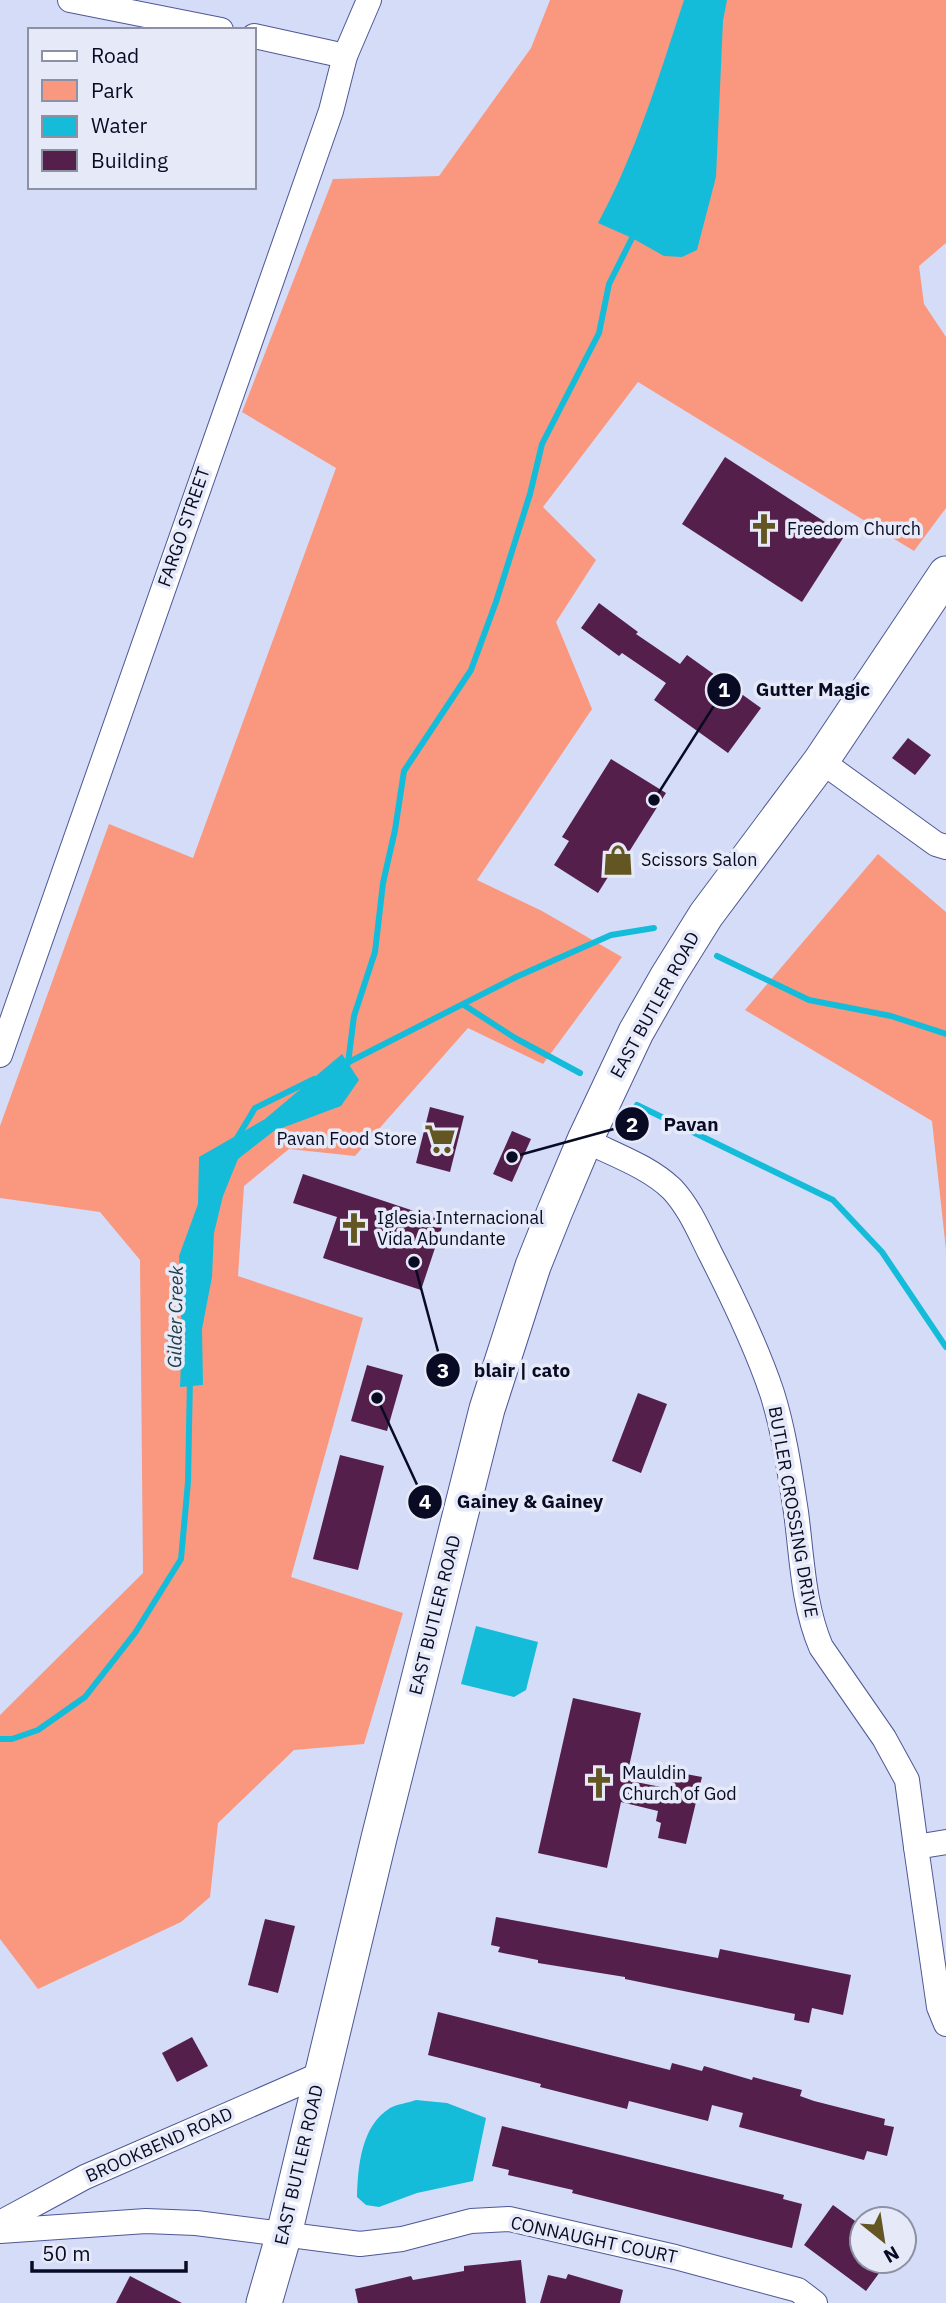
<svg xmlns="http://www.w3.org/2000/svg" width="946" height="2303" font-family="'IBM Plex Sans',sans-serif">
	<rect width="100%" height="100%" fill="#d5dcf8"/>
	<g fill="#fa987f">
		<path d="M550,0H946V243L919,266L924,304L946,337V508L914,551L638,382L543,507L596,560L556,622L592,709L477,880L542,911L622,957L543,1064L468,1028L355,1156L289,1149L244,1186L238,1276L363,1318L291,1577L403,1613L364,1744L294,1750L218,1823L210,1897L181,1922L38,1989L0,1939V1715L143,1573L140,1260L100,1212L0,1198V1126L109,824L193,858L336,468L242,412L333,179L439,176L531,48Z"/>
		<path d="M878,854L946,912V1250L932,1121L745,1010Z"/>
	</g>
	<g fill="#15bcda">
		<path d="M684,0H727L723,21L716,177L697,250L682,257L664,256L632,238L598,223C636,153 659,76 684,0Z"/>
		<path d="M342,1054L359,1080L341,1106L274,1131L238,1159L223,1196L214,1233L212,1277L202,1329L203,1385L180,1387L182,1339L179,1256L198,1204L199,1157L265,1119Z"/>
		<path d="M476,1626L538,1642L526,1690L514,1697L461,1684Z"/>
		<path d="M416,2100L447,2103L486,2118L473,2181L417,2193L379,2207L366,2205L357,2197C358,2166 361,2126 390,2108C397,2104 408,2103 416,2100Z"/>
	</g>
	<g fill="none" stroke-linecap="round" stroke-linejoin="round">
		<g stroke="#15bcda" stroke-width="6">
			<path d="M717,956L809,1000L891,1016L946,1034"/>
			<path d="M464,1005L515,1038L580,1073"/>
			<path d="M348,1063L354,1016L375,952L383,883L395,830L404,771L471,670L496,602L530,494L542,444L599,333L609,284L632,238"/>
			<path d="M343,1065L516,977L611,935L654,928"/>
			<path d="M637,1105L833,1200L882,1252L946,1347"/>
			<path d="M237,1138L255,1108L314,1079"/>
			<path d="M0,1739H12L38,1730L85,1697L135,1633L181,1559L188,1482L190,1378"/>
		</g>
	</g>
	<g fill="#541f4a">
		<path d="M725,457L845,535L802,602L682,524Z"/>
		<path d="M599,603L638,632L636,634L680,664L687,655L761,708L728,753L654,700L666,683L622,653L619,656L581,628Z"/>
		<path d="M908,738L931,755L915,775L892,758Z"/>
		<path d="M611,759L666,793L617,871L613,869L598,893L554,865L569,841L562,837Z"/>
		<path d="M430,1107L464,1116L450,1172L416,1163Z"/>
		<path d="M512,1131L531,1139L512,1182L493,1174Z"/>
		<path d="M303,1174L444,1221L421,1290L323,1258L337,1217L293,1203Z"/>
		<path d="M367,1365L403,1375L387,1431L351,1421Z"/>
		<path d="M638,1393L667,1404L641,1473L612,1461Z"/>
		<path d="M340,1455L384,1466L358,1570L313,1559Z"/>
		<path d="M573,1698L641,1713L626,1780L671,1789L675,1772L702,1777L686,1844L658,1838L661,1823L656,1821L658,1811L621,1802L607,1868L538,1853Z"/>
		<path d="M496,1917L718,1958L720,1949L851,1975L843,2015L812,2008L809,2023L794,2020L795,2014L625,1979V1977L538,1963V1960L498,1952L500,1947L491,1945Z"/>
		<path d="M265,1919L295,1926L278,1993L248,1985Z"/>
		<path d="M438,2012L670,2070L672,2063L702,2071L704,2066L752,2080L753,2077L802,2090L800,2096L814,2101L885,2119L884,2125L894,2127L887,2156L867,2151L864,2160L739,2127L743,2113L712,2105L708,2121L629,2101L627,2109L540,2087L541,2084L428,2055Z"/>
		<path d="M192,2037L208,2066L177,2082L162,2053Z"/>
		<path d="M502,2126L784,2195L783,2199L802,2204L792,2248L572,2193L573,2190L508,2175L509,2170L492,2166Z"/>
		<path d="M833,2205L862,2226V2261H888L866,2291L804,2245Z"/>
		<path d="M521,2260L526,2303H358L355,2289L411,2276L413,2280L464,2271V2266Z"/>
		<path d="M568,2274L623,2290L620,2303H540L548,2275L566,2279Z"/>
		<path d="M130,2276L182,2303H116Z"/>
	</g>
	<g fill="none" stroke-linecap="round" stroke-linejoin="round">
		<defs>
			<g id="street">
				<path d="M70,0L221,30"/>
				<path d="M254,36L345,56"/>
				<path d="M821,761L936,844L946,847"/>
				<path d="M0,1055L331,111L345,56L369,0"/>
				<path d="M585,1140C614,1155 648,1166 672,1189C689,1207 699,1231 710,1253C733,1298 756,1345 772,1393C784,1431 790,1473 796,1512C802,1557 803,1605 821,1647L884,1738L907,1780L916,1847"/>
				<path d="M946,1842L916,1847L939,2007L946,2024"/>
				<path d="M0,2223L85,2177L321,2074"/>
				<path d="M0,2231L146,2221L196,2223L360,2244L402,2239L471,2221L509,2219L675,2257L798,2290L815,2303"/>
			</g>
			<path id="secondary" d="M264,2303L284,2234L379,1838L487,1409L533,1266L555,1211L585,1140L636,1032L668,976L706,915L821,761L946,574"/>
		</defs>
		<use href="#street" stroke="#4e5894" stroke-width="26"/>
		<use href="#secondary" stroke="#4e5894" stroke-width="37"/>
		<use href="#street" stroke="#fff" stroke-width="24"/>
		<use href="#secondary" stroke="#fff" stroke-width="35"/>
	</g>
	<defs>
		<symbol id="church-bare" viewBox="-9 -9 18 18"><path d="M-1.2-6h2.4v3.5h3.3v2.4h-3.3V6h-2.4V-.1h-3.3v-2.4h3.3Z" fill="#635622" stroke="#e6eaf8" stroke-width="2.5" paint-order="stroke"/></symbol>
		<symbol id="shop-bare" viewBox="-9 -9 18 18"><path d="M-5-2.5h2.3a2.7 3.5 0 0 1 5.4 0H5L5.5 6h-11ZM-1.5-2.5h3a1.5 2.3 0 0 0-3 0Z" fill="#635622" stroke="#e6eaf8" stroke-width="2.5" paint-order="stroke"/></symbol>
		<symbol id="supermarket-bare" viewBox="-9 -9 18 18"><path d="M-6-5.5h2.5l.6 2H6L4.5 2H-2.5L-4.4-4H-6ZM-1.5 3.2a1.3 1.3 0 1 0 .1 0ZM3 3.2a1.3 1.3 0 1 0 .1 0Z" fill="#635622" stroke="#e6eaf8" stroke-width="2.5" paint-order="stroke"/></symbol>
	</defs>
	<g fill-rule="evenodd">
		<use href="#church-bare" x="742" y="507" width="44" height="44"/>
		<use href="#shop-bare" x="596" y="838" width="44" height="44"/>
		<use href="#supermarket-bare" x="418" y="1117" width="44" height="44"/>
		<use href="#church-bare" x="332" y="1206" width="44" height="44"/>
		<use href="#church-bare" x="577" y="1761" width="44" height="44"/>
	</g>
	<g text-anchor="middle" stroke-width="7" stroke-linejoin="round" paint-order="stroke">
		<g font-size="18" fill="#080b23" stroke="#e6eaf8">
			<text transform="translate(184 527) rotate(-71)" y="6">FARGO STREET</text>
			<text transform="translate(655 1005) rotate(-61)" y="6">EAST BUTLER ROAD</text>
			<text transform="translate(793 1512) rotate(80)" y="6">BUTLER CROSSING DRIVE</text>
			<text transform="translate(435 1615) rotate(-76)" y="6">EAST BUTLER ROAD</text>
			<text transform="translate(159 2145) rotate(-24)" y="6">BROOKBEND ROAD</text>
			<text transform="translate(299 2165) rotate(-77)" y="6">EAST BUTLER ROAD</text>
			<text transform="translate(594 2240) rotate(12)" y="6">CONNAUGHT COURT</text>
		</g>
		<g font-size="18" fill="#080b23" stroke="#e6eaf8" text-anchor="start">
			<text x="787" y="535">Freedom Church</text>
			<text x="641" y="866">Scissors Salon</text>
			<text x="417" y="1145" text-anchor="end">Pavan Food Store</text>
			<text x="377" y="1224">Iglesia Internacional<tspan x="377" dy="21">Vida Abundante</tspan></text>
			<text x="622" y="1779">Mauldin<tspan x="622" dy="21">Church of God</tspan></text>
		</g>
		<g font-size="19" font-style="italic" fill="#203e45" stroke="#e6eaf8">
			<text transform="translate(175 1317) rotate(-89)" y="7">Gilder Creek</text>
		</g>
	</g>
	<path fill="none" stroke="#080b23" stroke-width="2.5" d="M654 800L724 690M512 1157L632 1124M414 1262L443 1370M377 1398L425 1502"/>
	<g fill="#080b23" stroke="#e6eaf8" stroke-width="2.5">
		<circle cx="654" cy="800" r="7"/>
		<circle cx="512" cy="1157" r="7"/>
		<circle cx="414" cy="1262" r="7"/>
		<circle cx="377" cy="1398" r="7"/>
		<circle cx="724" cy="690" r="18"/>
		<circle cx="632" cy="1124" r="18"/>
		<circle cx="443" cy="1370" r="18"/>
		<circle cx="425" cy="1502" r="18"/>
	</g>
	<g font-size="21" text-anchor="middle" font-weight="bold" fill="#fff">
		<text x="724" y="697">1</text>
		<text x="632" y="1132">2</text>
		<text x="443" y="1378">3</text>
		<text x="425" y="1509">4</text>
	</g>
	<g font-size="19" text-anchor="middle" font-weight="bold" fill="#080b23" stroke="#e6eaf8" stroke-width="7" stroke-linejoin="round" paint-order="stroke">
		<text x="813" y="696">Gutter Magic</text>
		<text x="691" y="1131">Pavan</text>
		<text x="522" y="1377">blair | cato</text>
		<text x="530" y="1508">Gainey &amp; Gainey</text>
	</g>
	<rect x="28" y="28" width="228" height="161" fill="#e6eaf8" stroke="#8d91a3" stroke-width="2"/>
	<rect x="42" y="51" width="35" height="10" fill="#ffffff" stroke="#8d91a3" stroke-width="2"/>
	<text x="91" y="63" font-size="21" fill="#080b23">Road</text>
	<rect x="42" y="80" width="35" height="21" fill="#fa987f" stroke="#8d91a3" stroke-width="2"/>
	<text x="91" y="98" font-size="21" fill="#080b23">Park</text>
	<rect x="42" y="116" width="35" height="21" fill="#15bcda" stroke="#8d91a3" stroke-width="2"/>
	<text x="91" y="133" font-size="21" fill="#080b23">Water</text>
	<rect x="42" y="150" width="35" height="21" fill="#541f4a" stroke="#8d91a3" stroke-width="2"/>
	<text x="91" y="168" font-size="21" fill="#080b23">Building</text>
	<g transform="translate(883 2240) rotate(150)"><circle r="33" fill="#e6eaf8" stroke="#8d91a3" stroke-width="2"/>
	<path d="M0-5L12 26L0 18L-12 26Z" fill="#635622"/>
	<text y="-10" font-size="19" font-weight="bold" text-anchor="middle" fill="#080b23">N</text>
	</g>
	<path d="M32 2261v10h154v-10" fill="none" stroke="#080b23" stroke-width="3.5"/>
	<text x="42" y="2261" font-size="21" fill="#080b23" stroke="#e6eaf8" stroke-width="5" paint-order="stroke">50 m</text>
</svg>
